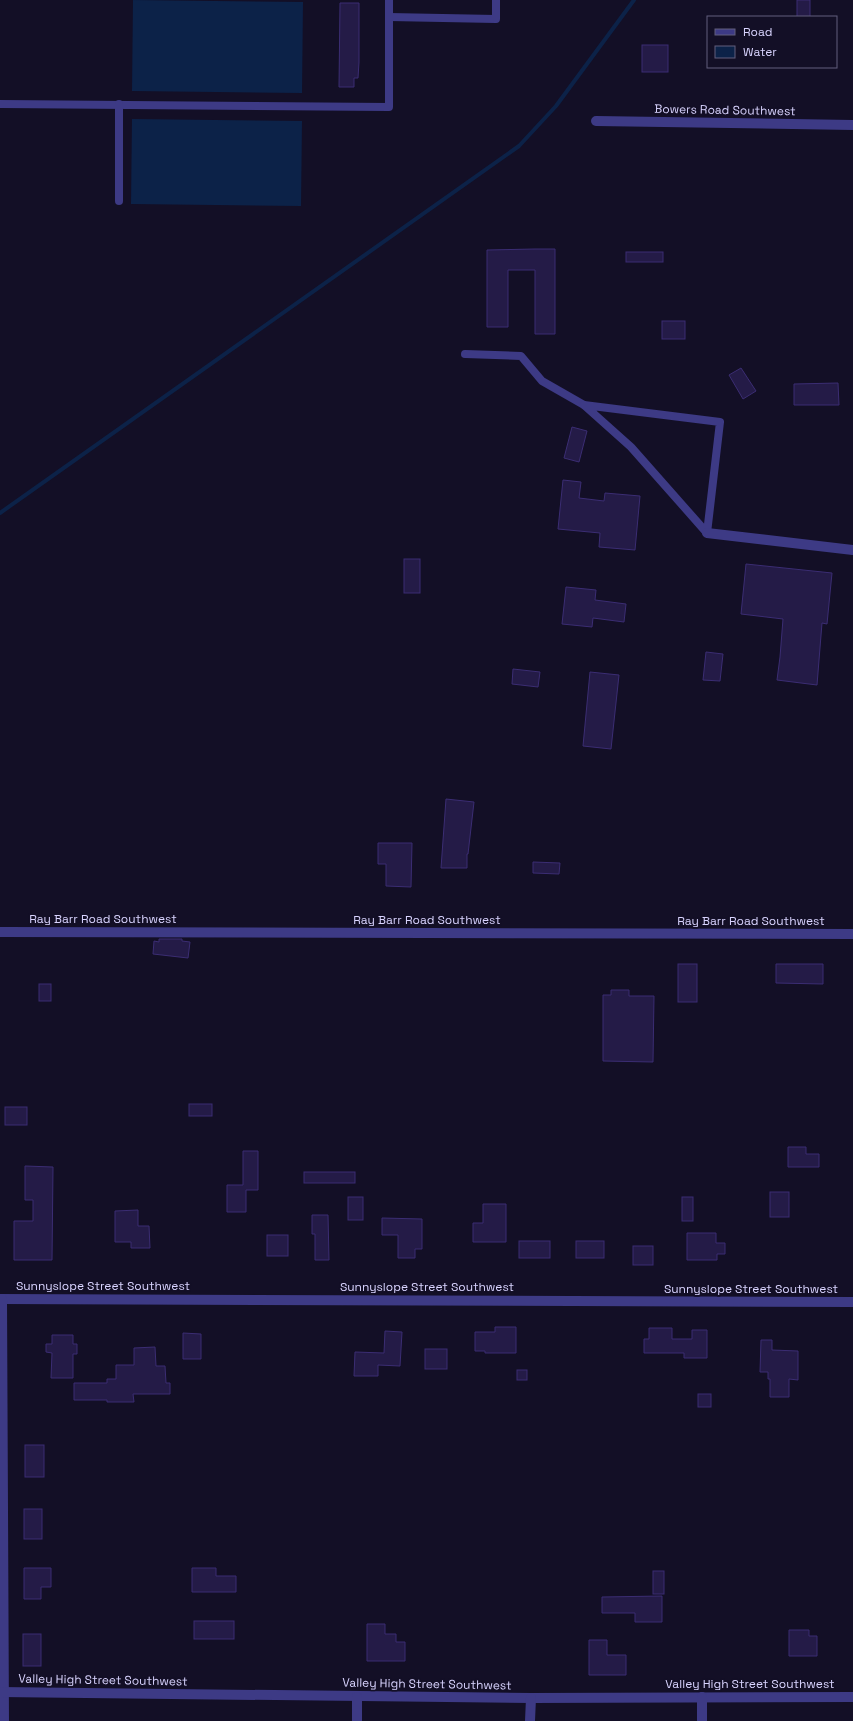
<svg xmlns="http://www.w3.org/2000/svg" width="853" height="1721" font-family="'Space Grotesk',sans-serif">
	<rect width="100%" height="100%" fill="#130f26"/>
	<g fill="#0c2248">
		<path d="M133,0L303,2L302,93L132,91Z"/>
		<path d="M132,119L302,121L301,206L131,204Z"/>
	</g>
	<g fill="none" stroke-linecap="round" stroke-linejoin="round">
		<path stroke="#0c2248" stroke-width="4" d="M0,513L519,146L556,106L634,0"/>
	</g>
	<g fill="#241b47" stroke="#3b2d73">
		<rect x="797" y="0" width="13" height="17"/>
		<path d="M340,3H359V62L358,78H354V87H339Z"/>
		<rect x="642" y="45" width="26" height="27"/>
		<path d="M535,249H555V334H535V270H508V327H487V250Z"/>
		<rect x="626" y="252" width="37" height="10"/>
		<rect x="662" y="321" width="23" height="18"/>
		<path d="M741,368L756,391L743,399L729,375Z"/>
		<path d="M838,383L839,405H794V384Z"/>
		<path d="M572,427L587,431L579,462L564,458Z"/>
		<path d="M563,480L581,482L579,498L604,501L605,493L640,496L635,550L599,547L600,533L558,529Z"/>
		<rect x="404" y="559" width="16" height="34"/>
		<path d="M746,564L832,573L827,624L822,623L817,685L777,680L780,657L783,619L741,614Z"/>
		<path d="M566,587L596,590L595,600L626,604L624,622L593,618L592,627L562,624Z"/>
		<path d="M706,652L723,654L720,681L703,680Z"/>
		<path d="M513,669L540,672L538,687L512,684Z"/>
		<path d="M590,672L619,675L611,749L583,746Z"/>
		<path d="M446,799L474,802L468,854H467V868H441Z"/>
		<path d="M378,843H412L411,887L386,886V864H378Z"/>
		<path d="M533,862L560,863L559,874L533,873Z"/>
		<path d="M159,939H182V941L190,942L188,958L153,954L154,941L159,942Z"/>
		<rect x="678" y="964" width="19" height="38"/>
		<path d="M776,964H823V984L776,983Z"/>
		<rect x="39" y="984" width="12" height="17"/>
		<path d="M611,990H629V996H654L653,1062L603,1061V995H611Z"/>
		<rect x="189" y="1104" width="23" height="12"/>
		<rect x="5" y="1107" width="22" height="18"/>
		<path d="M788,1147H806V1154H819V1167H788Z"/>
		<path d="M243,1151H258V1190H246V1212H227V1185H243Z"/>
		<path d="M25,1166L53,1167L52,1260H14V1221H33V1200H25Z"/>
		<rect x="304" y="1172" width="51" height="11"/>
		<rect x="770" y="1192" width="19" height="25"/>
		<rect x="348" y="1197" width="15" height="23"/>
		<rect x="682" y="1197" width="11" height="24"/>
		<path d="M483,1204H506V1242H473V1223H483Z"/>
		<path d="M138,1210V1226H149L150,1248H131V1242H115V1211Z"/>
		<path d="M312,1215H328L329,1260H315V1234H312Z"/>
		<path d="M382,1218L422,1219V1249H415V1258H398V1235H382Z"/>
		<path d="M687,1233H716V1243H725V1254H717V1260H687Z"/>
		<rect x="267" y="1235" width="21" height="21"/>
		<rect x="519" y="1241" width="31" height="17"/>
		<rect x="576" y="1241" width="28" height="17"/>
		<rect x="633" y="1246" width="20" height="19"/>
		<path d="M495,1327H516V1353H485V1351H475V1332H495Z"/>
		<path d="M649,1328H672V1339H692V1330H707V1358H684V1353H644V1339H649Z"/>
		<path d="M385,1331L402,1332L400,1366L378,1365V1376H354L355,1352L384,1353Z"/>
		<path d="M183,1333L201,1334V1359H183Z"/>
		<path d="M52,1335H73V1344H77V1354H73V1378H51L52,1353L46,1352V1344H52Z"/>
		<path d="M761,1340H772V1350L798,1351V1380L789,1379V1397H770V1379H768V1372H760Z"/>
		<path d="M155,1347L156,1366H165L166,1383H170V1394H133L134,1402H107V1400H74V1383H107V1379H116V1365H134V1348Z"/>
		<rect x="425" y="1349" width="22" height="20"/>
		<rect x="517" y="1370" width="10" height="10"/>
		<rect x="698" y="1394" width="13" height="13"/>
		<rect x="25" y="1445" width="19" height="32"/>
		<rect x="24" y="1509" width="18" height="30"/>
		<path d="M24,1568H51V1587H41V1599H24Z"/>
		<path d="M192,1568H216V1576H236V1592H192Z"/>
		<rect x="653" y="1571" width="11" height="23"/>
		<path d="M662,1596V1622H635V1613H602V1597Z"/>
		<rect x="194" y="1621" width="40" height="18"/>
		<path d="M367,1624H385V1634H396V1642H405V1661H367Z"/>
		<path d="M789,1630H809V1636H817V1656H789Z"/>
		<rect x="23" y="1634" width="18" height="32"/>
		<path d="M589,1640H607V1655H626V1675H589Z"/>
	</g>
	<g fill="none" stroke-linecap="round" stroke-linejoin="round">
		<g stroke="#3d3a85" stroke-width="8">
			<path d="M389,17L496,19V0"/>
			<path d="M0,104L389,107V0"/>
			<path d="M119,104V201"/>
			<path d="M465,354L521,356L542,381L584,405"/>
			<path d="M584,405L720,422L707,533L631,447Z"/>
		</g>
		<g stroke="#3d3a85" stroke-width="10">
			<path d="M596,121L853,125"/>
			<path d="M707,533L853,550"/>
			<path d="M0,932L853,934"/>
			<path d="M0,1299L853,1302"/>
			<path d="M2,1299L4,1721"/>
			<path d="M0,1692L531,1698L853,1697"/>
			<path d="M702,1697V1721"/>
			<path d="M357,1721V1697"/>
			<path d="M530,1721L531,1698"/>
		</g>
	</g>
	<g text-anchor="middle" stroke-width="3.5" stroke-linejoin="round" paint-order="stroke">
		<g font-size="12" fill="#d9d4ff" stroke="#130f26">
			<text transform="translate(725 110) rotate(1)" y="4">Bowers Road Southwest</text>
			<text x="103" y="923">Ray Barr Road Southwest</text>
			<text x="427" y="924">Ray Barr Road Southwest</text>
			<text x="751" y="925">Ray Barr Road Southwest</text>
			<text x="103" y="1290">Sunnyslope Street Southwest</text>
			<text x="427" y="1291">Sunnyslope Street Southwest</text>
			<text x="751" y="1293">Sunnyslope Street Southwest</text>
			<text transform="translate(103 1680) rotate(1)" y="4">Valley High Street Southwest</text>
			<text transform="translate(427 1684) rotate(1)" y="4">Valley High Street Southwest</text>
			<text x="750" y="1688">Valley High Street Southwest</text>
		</g>
	</g>
	<rect x="707" y="16" width="130" height="52" fill="#130f26" stroke="#625e7d"/>
	<rect x="715" y="29" width="20" height="6" fill="#3d3a85" stroke="#625e7d"/>
	<text x="743" y="36" font-size="12" fill="#d9d4ff">Road</text>
	<rect x="715" y="46" width="20" height="12" fill="#0c2248" stroke="#625e7d"/>
	<text x="743" y="56" font-size="12" fill="#d9d4ff">Water</text>
</svg>
